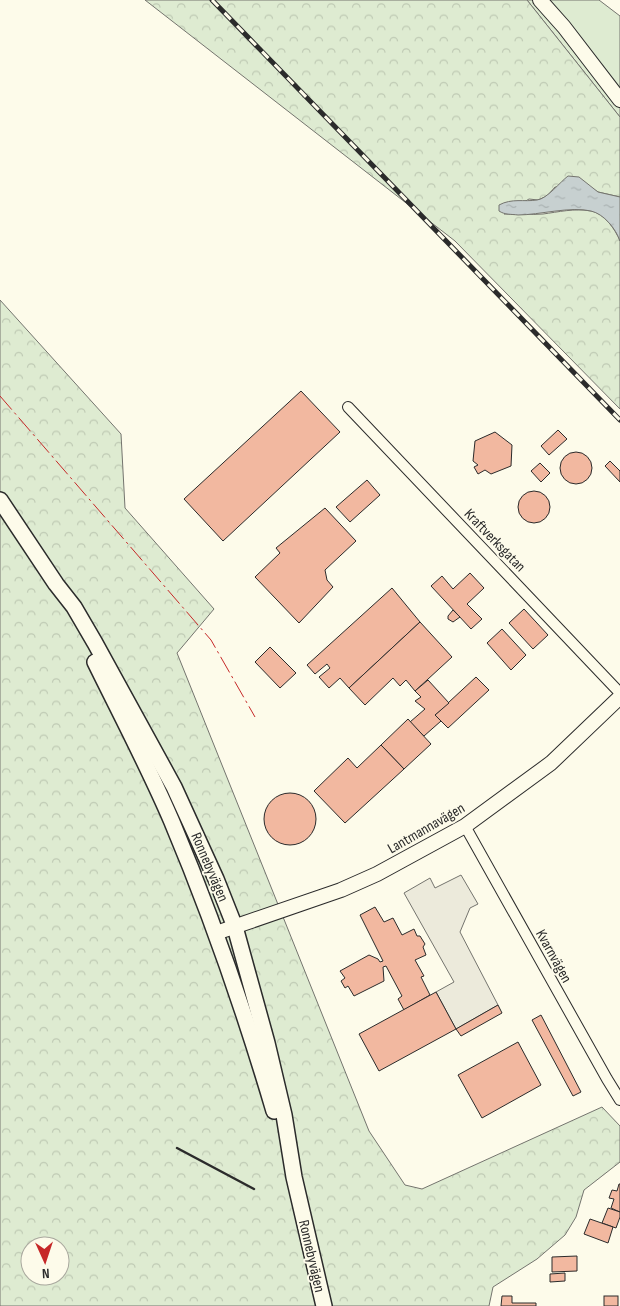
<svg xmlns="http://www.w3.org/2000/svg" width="620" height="1306" font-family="'Sofia Sans Condensed',sans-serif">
	<defs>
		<pattern id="forest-crowns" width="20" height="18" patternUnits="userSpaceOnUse" patternTransform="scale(1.25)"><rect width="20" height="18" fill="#deebd1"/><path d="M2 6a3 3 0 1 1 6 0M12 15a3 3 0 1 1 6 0" fill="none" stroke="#bfcab4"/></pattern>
		<pattern id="water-ripples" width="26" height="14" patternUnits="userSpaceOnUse" patternTransform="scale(1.25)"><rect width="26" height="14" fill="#c7d0d0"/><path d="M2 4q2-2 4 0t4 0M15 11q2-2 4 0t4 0" fill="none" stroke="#abb3b3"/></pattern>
	</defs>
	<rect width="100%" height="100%" fill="#fdfbea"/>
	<path fill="#deebd1" stroke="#74746e" d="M527,0H599L620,16V117Z"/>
	<g fill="url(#forest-crowns)" stroke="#74746e" fill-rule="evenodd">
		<path d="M145,0H527L620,117V197L598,192L590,187H555L547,196L538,200L529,199L504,214C517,214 530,215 543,214C558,212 575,208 591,211C604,213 615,229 620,241V409L455,241Z"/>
		<path d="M0,300L121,434L125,508L214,609L177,653L369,1131L405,1185L422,1189L602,1107L620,1126V1162L584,1190L576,1217L565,1235L537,1259L493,1287L489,1306H0ZM30,1246H60V1276H30Z"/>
	</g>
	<path fill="#eceadb" stroke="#74746e" d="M461,875L478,904L470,908L460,932L498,1005L456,1029L436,992L454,982L404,893L430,878L435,888Z"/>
	<path fill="url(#water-ripples)" stroke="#74746e" d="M568,176L579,177L598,192L620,197V241C616,229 604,214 591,211C571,206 539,215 518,215C511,214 505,215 499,211V205C512,198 524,202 537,200C547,199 560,182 568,176Z"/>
	<g fill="#f2b8a0" stroke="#2b2b2b">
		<path d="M301,391L340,432L223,541L184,499Z"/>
		<path d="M558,430L567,439L549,455L541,446Z"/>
		<path d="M495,432L512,445L511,466L491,474L485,470L478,474L474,467L478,465L473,461L475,441Z"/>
		<circle cx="576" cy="468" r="16"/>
		<path d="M610,461L620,471V482L605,466Z"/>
		<path d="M540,463L550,473L541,482L531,471Z"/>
		<path d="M367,480L380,495L350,522L336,507Z"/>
		<circle cx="534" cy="507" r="16"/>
		<path d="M325,508L356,541L325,570L327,580L333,587L299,623L255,577L280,553L276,548Z"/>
		<path d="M470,573L484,588L467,604L482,619L471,629L431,586L442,576L453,589Z"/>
		<path d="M392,588L420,622L349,688L340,678L329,688L319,677L330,668L327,664L315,674L307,665Z"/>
		<path d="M524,609L548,635L533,649L509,623Z"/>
		<path d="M453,610L460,617L453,622L448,619V616Z"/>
		<path d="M420,622L452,657L415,691L406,680L400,686L393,678L365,705L349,688Z"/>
		<path d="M502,629L526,655L511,670L487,643Z"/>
		<path d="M270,647L296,673L280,688L255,662Z"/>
		<path d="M476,677L489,690L448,728L435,715Z"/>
		<path d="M428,680L449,703L435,715L441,721L424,736L410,722L425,709L415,701L421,697L415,691Z"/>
		<path d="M408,719L431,744L404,769L381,745Z"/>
		<path d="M381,745L404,769L345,823L314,791L348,758L357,768Z"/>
		<circle cx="290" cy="819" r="26"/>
		<path d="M375,907L384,922L393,918L402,935L414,929L417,936H420L425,944L423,947L426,955L415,960L424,976L421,977L430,995L404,1010L398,999L402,996L386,966L383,967L384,981L354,996L348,986L345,988L341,981L345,978L340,971L369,955L378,959L380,962L383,961L360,915Z"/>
		<path d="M436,992L456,1029L379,1071L359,1034Z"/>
		<path d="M498,1005L502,1013L461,1036L456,1029Z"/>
		<path d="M541,1015L581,1092L573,1096L532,1020Z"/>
		<path d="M518,1042L541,1085L482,1118L458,1075Z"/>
		<path d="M619,1184H620V1212L611,1208L614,1199L609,1198L612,1190L617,1191Z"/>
		<path d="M608,1208L620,1212V1217L616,1228L602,1223Z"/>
		<path d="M590,1219L613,1227L608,1243L584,1234Z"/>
		<path d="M577,1256V1271L552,1272V1257Z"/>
		<path d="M565,1273V1281L550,1282V1274Z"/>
		<path d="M502,1296H512V1303H536V1306H501Z"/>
		<rect x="604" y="1296" width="14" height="10"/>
	</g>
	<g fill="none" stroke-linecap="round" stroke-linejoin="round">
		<defs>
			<g id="street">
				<path d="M348,407L620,693"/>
				<path d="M465,826L607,1079L620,1100"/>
			</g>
			<g id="secondary">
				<path d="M540,0L564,27L620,100"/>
				<path d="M216,933L341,890L377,874L465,826L551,763L620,697"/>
			</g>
			<g id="primary">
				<path d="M0,500L56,584L74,607L95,643L174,787L216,879L235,927L267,1043L284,1115L294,1177L324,1306"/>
				<path d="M95,662C121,715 149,768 172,822C212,917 245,1013 274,1111"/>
			</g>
		</defs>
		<use href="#street" stroke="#2b2b2b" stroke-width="12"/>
		<use href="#secondary" stroke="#2b2b2b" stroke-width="16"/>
		<use href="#primary" stroke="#2b2b2b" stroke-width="18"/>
		<use href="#street" stroke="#fdfbea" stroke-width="10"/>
		<use href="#secondary" stroke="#fdfbea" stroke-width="14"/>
		<use href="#primary" stroke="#fdfbea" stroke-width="15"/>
		<defs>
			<path id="rail" d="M212,0L620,420"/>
		</defs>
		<use href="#rail" stroke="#2b2b2b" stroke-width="5"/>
		<use href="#rail" stroke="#fdfbea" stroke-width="3" stroke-dasharray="9" stroke-linecap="butt"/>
		<path stroke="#2b2b2b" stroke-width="2.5" d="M177,1148L254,1189"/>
		<path stroke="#c62828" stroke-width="1" stroke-dasharray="18 4 2.5 4" stroke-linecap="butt" d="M0,396L211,640L255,717"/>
	</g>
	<g text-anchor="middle" stroke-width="4" stroke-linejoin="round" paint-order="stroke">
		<g font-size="15" fill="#2b2b2b" stroke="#fdfbea">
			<text transform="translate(495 540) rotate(46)" y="5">Kraftverksgatan</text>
			<text transform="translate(426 828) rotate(-30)" y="5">Lantmannavägen</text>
			<text transform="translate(210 867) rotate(67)" y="5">Ronnebyvägen</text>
			<text transform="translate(554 956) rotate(61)" y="5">Kvarnvägen</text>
			<text transform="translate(312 1256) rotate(77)" y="5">Ronnebyvägen</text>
		</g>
	</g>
	<g transform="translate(45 1261) rotate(177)"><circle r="24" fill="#fdfbea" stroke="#a9a89e"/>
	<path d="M0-4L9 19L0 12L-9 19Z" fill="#c62828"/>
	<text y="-8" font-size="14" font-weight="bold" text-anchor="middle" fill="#2b2b2b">N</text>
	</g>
</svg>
